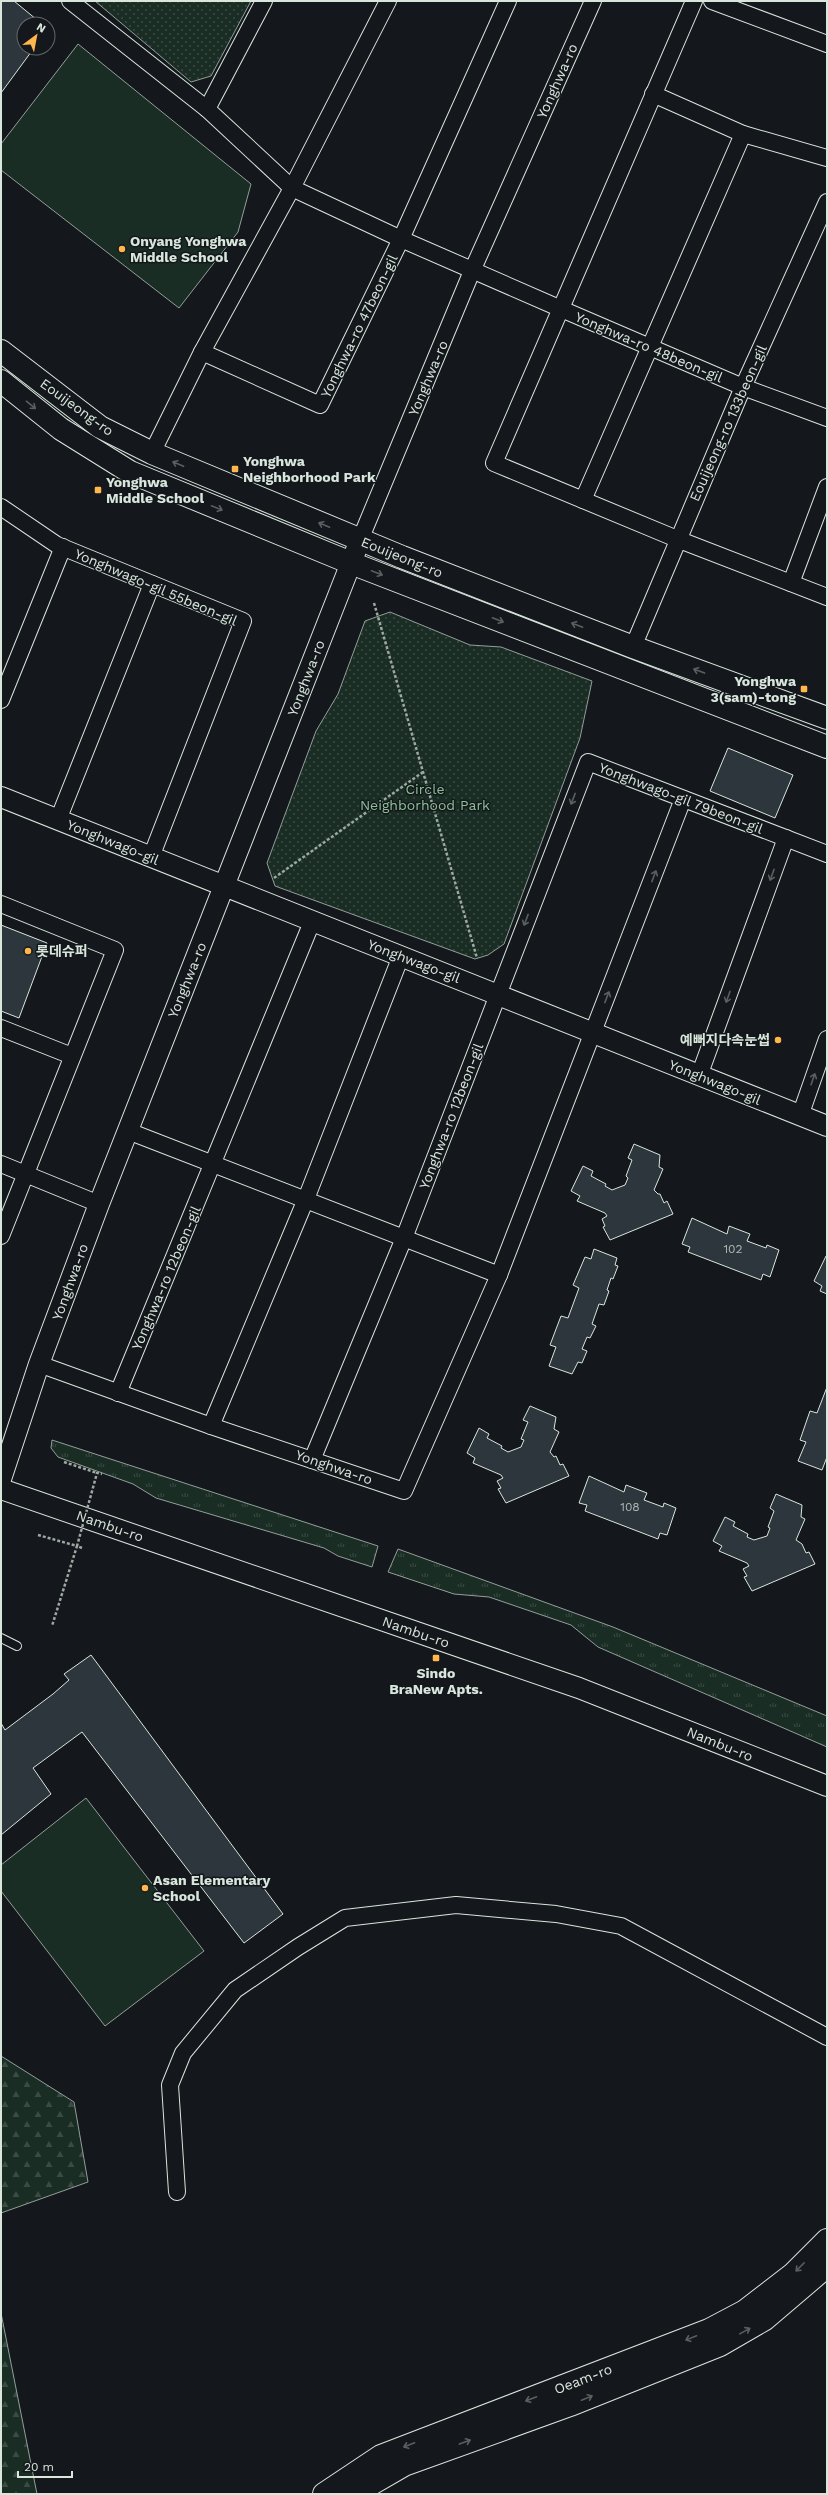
<svg xmlns="http://www.w3.org/2000/svg" width="828" height="2495" font-family="'Work Sans','Noto Sans KR',sans-serif">
	<defs>
		<pattern id="grass-tufts" width="24" height="20" patternUnits="userSpaceOnUse"><rect width="24" height="20" fill="#1a2d24"/><path d="M3 7l-1-3M5 7V3M7 7l1-3M15 17l-1-3M17 17v-4M19 17l1-3" fill="none" stroke="#3b4b43"/></pattern>
		<pattern id="forest-firs" width="22" height="20" patternUnits="userSpaceOnUse"><rect width="22" height="20" fill="#1a2d24"/><path d="M5 1l3.5 6h-7zM16 11l3.5 6h-7z" fill="#3b4b43"/></pattern>
		<pattern id="park-dots" width="8" height="8" patternUnits="userSpaceOnUse"><rect width="8" height="8" fill="#1a2d24"/><path d="M2 2h.1M6 6h.1" fill="none" stroke="#3b4b43" stroke-width="1.8" stroke-linecap="round"/></pattern>
	</defs>
	<rect width="100%" height="100%" fill="#14181c"/>
	<g fill="url(#grass-tufts)" stroke="#939e99">
		<path d="M52,1440L378,1546L372,1567L338,1556L324,1548L156,1498L133,1484L58,1457L51,1448Z"/>
		<path d="M398,1549L613,1627L827,1716V1747L598,1647L571,1625L489,1597L454,1594L388,1572Z"/>
	</g>
	<g fill="url(#forest-firs)" stroke="#939e99">
		<path d="M1,2056L74,2102L88,2182L1,2213Z"/>
		<path d="M1,2313L37,2494H1Z"/>
	</g>
	<g fill="url(#park-dots)" stroke="#939e99">
		<path d="M95,1H251L211,76L191,82Z"/>
		<path d="M390,612L470,645L501,647L592,681L580,738L504,944L488,955L475,959L275,886L267,863L316,731L338,694L365,621Z"/>
	</g>
	<g fill="#1a2d24" stroke="#939e99">
		<path d="M78,44L251,184L238,232L179,308L1,170V144Z"/>
		<path d="M86,1798L204,1951L105,2026L1,1891V1865Z"/>
	</g>
	<g fill="#2c363c" stroke="#d8e6dc">
		<path d="M1,1H14L42,24H24V48H34L1,93Z"/>
		<path d="M728,748L793,775L775,818L710,791Z"/>
		<path d="M1,925L47,943L19,1018L1,1011Z"/>
		<path d="M634,1144L660,1155L659,1167L663,1169L654,1190L658,1194H660L664,1203L667,1201L673,1214L610,1240L603,1227L605,1226L602,1219L607,1216L605,1213L577,1201L580,1196L571,1191L583,1166L593,1171L591,1176L606,1184L605,1186L612,1190L625,1185L628,1178L626,1176L632,1160L628,1158Z"/>
		<path d="M692,1218L727,1234L729,1226L750,1234L747,1241L766,1248L767,1245L779,1250L770,1277L763,1274L761,1280L688,1252L690,1247L682,1244Z"/>
		<path d="M594,1249L617,1258L615,1265L618,1266L613,1279L611,1278L607,1290L609,1291L604,1305L599,1304L592,1324L596,1326L590,1338L587,1337L582,1349L587,1351L582,1363L578,1362L572,1374L549,1366L556,1347L550,1345L561,1316L568,1318L579,1288L573,1285L585,1257L591,1259Z"/>
		<path d="M826,1256L827,1257V1294L820,1291L822,1286L814,1281Z"/>
		<path d="M827,1387V1457L822,1470L798,1461L806,1442L800,1440L810,1411L817,1413Z"/>
		<path d="M530,1406L556,1417L554,1429L559,1432L550,1452L554,1457L556,1456L560,1465L563,1464L569,1476L506,1503L498,1489L501,1488L497,1481L503,1478L501,1475L473,1463L475,1458L467,1453L479,1428L489,1434L487,1438L502,1446L501,1448L508,1452L521,1447L524,1440L521,1439L528,1422L523,1420Z"/>
		<path d="M589,1476L624,1492L626,1485L647,1493L644,1500L663,1507L664,1503L676,1508L667,1535L660,1533L658,1539L585,1511L587,1505L579,1503Z"/>
		<path d="M776,1494L802,1505L801,1517L805,1519L796,1540L802,1544L806,1553L809,1552L815,1564L752,1591L744,1577L747,1576L743,1569L749,1566L747,1563L719,1551L722,1546L713,1541L725,1517L735,1522L733,1526L748,1534L747,1537L754,1540L767,1536L770,1528L768,1527L774,1511L770,1508Z"/>
		<path d="M91,1655L283,1914L244,1943L82,1732L33,1768L51,1794L1,1835V1723L5,1730L53,1694L69,1680L64,1674Z"/>
	</g>
	<g fill="none" stroke-linecap="round" stroke-linejoin="round">
		<defs>
			<path id="service" d="M1,1638L17,1646"/>
			<g id="minor">
				<path d="M70,1L207,109L292,188L401,239L559,308L743,387L827,418"/>
				<path d="M694,1L494,463L677,539L827,597"/>
				<path d="M712,1L827,44"/>
				<path d="M653,94L743,134L827,158"/>
				<path d="M207,109L264,1"/>
				<path d="M202,352L320,405L401,239L508,1"/>
				<path d="M152,453L202,352L292,188L388,1"/>
				<path d="M583,500L743,134"/>
				<path d="M1,507L57,545L243,621L151,857"/>
				<path d="M360,540L472,271L593,1"/>
				<path d="M791,583L827,487"/>
				<path d="M633,647L743,387L827,202"/>
				<path d="M1,700L63,547"/>
				<path d="M58,820L152,584"/>
				<path d="M1,904L115,950L1,1236"/>
				<path d="M1,1028L72,1056"/>
				<path d="M699,1076L786,838"/>
				<path d="M800,1116L827,1039"/>
				<path d="M128,1131L499,1275"/>
				<path d="M1,1164L99,1204"/>
				<path d="M39,1364L211,1426L404,1491L499,1275L683,799"/>
				<path d="M118,1393L312,922"/>
				<path d="M211,1426L306,1199L401,956"/>
				<path d="M312,1460L404,1238L588,762L827,854"/>
				<path d="M177,2192L170,2085L183,2053L235,1990L298,1947L345,1918L456,1905L556,1914L621,1926L827,2037"/>
			</g>
			<g id="tertiary">
				<path d="M1,797L827,1126"/>
				<path d="M1,1479L39,1364L99,1204L360,540"/>
				<path d="M1,1489L579,1688L827,1786"/>
			</g>
			<g id="secondary">
				<path d="M1,351L100,427L152,453L402,557L633,647L827,718"/>
				<path d="M1,381L61,429L130,472L351,563L827,747"/>
				<path d="M324,2494L381,2456L709,2330L745,2311L793,2274L827,2240"/>
				<path d="M354,2494L404,2465L570,2405L720,2345L765,2319L827,2266"/>
			</g>
		</defs>
		<use href="#service" stroke="#d8e6dc" stroke-width="10"/>
		<use href="#minor" stroke="#d8e6dc" stroke-width="18"/>
		<use href="#tertiary" stroke="#d8e6dc" stroke-width="22"/>
		<use href="#secondary" stroke="#d8e6dc" stroke-width="24"/>
		<g stroke="#9da8a2" stroke-width="2.5" stroke-dasharray="3 2" stroke-linecap="butt">
			<path d="M374,603L477,958"/>
			<path d="M274,878L423,772"/>
			<path d="M64,1462L97,1473"/>
			<path d="M38,1535L77,1546L52,1626"/>
		</g>
		<use href="#service" stroke="#14181c" stroke-width="8"/>
		<use href="#minor" stroke="#14181c" stroke-width="16"/>
		<use href="#tertiary" stroke="#14181c" stroke-width="20"/>
		<use href="#secondary" stroke="#14181c" stroke-width="22"/>
		<path stroke="#9da8a2" stroke-width="2.5" stroke-dasharray="3 2" stroke-linecap="butt" d="M82,1548L77,1546L97,1473L102,1474"/>
	</g>
	<defs><path id="oneway-shaft" d="M-6 0H5M1.5-3L5.5 0L1.5 3" fill="none" stroke-width="1.6" stroke-linecap="round" stroke-linejoin="round"/></defs>
	<g stroke="#59605f">
		<use href="#oneway-shaft" transform="translate(31 405) rotate(39)"/>
		<use href="#oneway-shaft" transform="translate(178 464) rotate(-157)"/>
		<use href="#oneway-shaft" transform="translate(217 508) rotate(22)"/>
		<use href="#oneway-shaft" transform="translate(324 525) rotate(-157)"/>
		<use href="#oneway-shaft" transform="translate(377 573) rotate(21)"/>
		<use href="#oneway-shaft" transform="translate(498 620) rotate(21)"/>
		<use href="#oneway-shaft" transform="translate(577 625) rotate(-159)"/>
		<use href="#oneway-shaft" transform="translate(699 671) rotate(-160)"/>
		<use href="#oneway-shaft" transform="translate(573 799) rotate(111)"/>
		<use href="#oneway-shaft" transform="translate(772 875) rotate(110)"/>
		<use href="#oneway-shaft" transform="translate(654 876) rotate(-69)"/>
		<use href="#oneway-shaft" transform="translate(526 920) rotate(111)"/>
		<use href="#oneway-shaft" transform="translate(607 997) rotate(-69)"/>
		<use href="#oneway-shaft" transform="translate(728 997) rotate(110)"/>
		<use href="#oneway-shaft" transform="translate(813 1079) rotate(-71)"/>
		<use href="#oneway-shaft" transform="translate(800 2267) rotate(135)"/>
		<use href="#oneway-shaft" transform="translate(745 2331) rotate(-29)"/>
		<use href="#oneway-shaft" transform="translate(691 2338) rotate(158)"/>
		<use href="#oneway-shaft" transform="translate(587 2398) rotate(-22)"/>
		<use href="#oneway-shaft" transform="translate(531 2399) rotate(159)"/>
		<use href="#oneway-shaft" transform="translate(465 2442) rotate(-20)"/>
		<use href="#oneway-shaft" transform="translate(409 2445) rotate(159)"/>
	</g>
	<g fill="#ffb74d" stroke="#14181c" stroke-width="1.5">
		<circle cx="122" cy="249" r="4"/>
		<rect x="231" y="465" width="8" height="8" rx="2"/>
		<rect x="94" y="486" width="8" height="8" rx="2"/>
		<rect x="800" y="685" width="8" height="8" rx="2"/>
		<circle cx="28" cy="951" r="4"/>
		<circle cx="778" cy="1040" r="4"/>
		<rect x="432" y="1654" width="8" height="8" rx="2"/>
		<circle cx="145" cy="1888" r="4"/>
	</g>
	<g text-anchor="middle" stroke-width="3" stroke-linejoin="round" paint-order="stroke">
		<g font-size="12" fill="#adbab4">
			<text x="733" y="1253">102</text>
			<text x="630" y="1511">108</text>
		</g>
		<g font-size="14" fill="#d8e6dc" stroke="#14181c">
			<text transform="translate(557 81) rotate(-66)" y="5">Yonghwa-ro</text>
			<text transform="translate(359 326) rotate(-64)" y="5">Yonghwa-ro 47beon-gil</text>
			<text transform="translate(649 347) rotate(23)" y="5">Yonghwa-ro 48beon-gil</text>
			<text transform="translate(428 378) rotate(-67)" y="5">Yonghwa-ro</text>
			<text transform="translate(77 407) rotate(36)" y="5">Eouijeong-ro</text>
			<text transform="translate(728 423) rotate(-66)" y="5">Eouijeong-ro 133beon-gil</text>
			<text transform="translate(402 557) rotate(22)" y="5">Eouijeong-ro</text>
			<text transform="translate(156 587) rotate(23)" y="5">Yonghwago-gil 55beon-gil</text>
			<text transform="translate(306 678) rotate(-69)" y="5">Yonghwa-ro</text>
			<text transform="translate(681 798) rotate(21)" y="5">Yonghwago-gil 79beon-gil</text>
			<text transform="translate(113 842) rotate(22)" y="5">Yonghwago-gil</text>
			<text transform="translate(414 961) rotate(21)" y="5">Yonghwago-gil</text>
			<text transform="translate(187 980) rotate(-68)" y="5">Yonghwa-ro</text>
			<text transform="translate(715 1082) rotate(22)" y="5">Yonghwago-gil</text>
			<text transform="translate(451 1116) rotate(-69)" y="5">Yonghwa-ro 12beon-gil</text>
			<text transform="translate(166 1278) rotate(-67)" y="5">Yonghwa-ro 12beon-gil</text>
			<text transform="translate(70 1282) rotate(-70)" y="5">Yonghwa-ro</text>
			<text transform="translate(334 1467) rotate(19)" y="5">Yonghwa-ro</text>
			<text transform="translate(110 1526) rotate(19)" y="5">Nambu-ro</text>
			<text transform="translate(416 1632) rotate(19)" y="5">Nambu-ro</text>
			<text transform="translate(720 1744) rotate(22)" y="5">Nambu-ro</text>
			<text transform="translate(583 2379) rotate(-21)" y="5">Oeam-ro</text>
		</g>
		<g font-size="14" font-weight="bold" fill="#d8e6dc" stroke="#14181c" text-anchor="start">
			<text x="130" y="246">Onyang Yonghwa<tspan x="130" dy="16">Middle School</tspan></text>
			<text x="243" y="466">Yonghwa<tspan x="243" dy="16">Neighborhood Park</tspan></text>
			<text x="106" y="487">Yonghwa<tspan x="106" dy="16">Middle School</tspan></text>
			<text x="796" y="686" text-anchor="end">Yonghwa<tspan x="796" dy="16">3(sam)-tong</tspan></text>
			<text x="36" y="956">롯데슈퍼</text>
			<text x="770" y="1045" text-anchor="end">예뻐지다속눈썹</text>
			<text x="436" y="1678" text-anchor="middle">Sindo<tspan x="436" dy="16">BraNew Apts.</tspan></text>
			<text x="153" y="1885">Asan Elementary<tspan x="153" dy="16">School</tspan></text>
		</g>
		<g font-size="14" fill="#8ac095" stroke="#14181c">
			<text x="425" y="794">Circle<tspan x="425" dy="16">Neighborhood Park</tspan></text>
		</g>
	</g>
	<rect width="828" height="2495" fill="none" stroke="#d8e6dc" stroke-width="4"/>
	<g transform="translate(36 36) rotate(32)"><circle r="19" fill="#14181c" stroke="#626a69"/>
	<path d="M0-3L7 15L0 10L-7 15Z" fill="#ffb74d"/>
	<text y="-6" font-size="11" font-weight="bold" text-anchor="middle" fill="#d8e6dc">N</text>
	</g>
	<path d="M18 2471v6h54v-6" fill="none" stroke="#d8e6dc" stroke-width="2"/>
	<text x="24" y="2471" font-size="12" fill="#d8e6dc" stroke="#14181c" stroke-width="3" paint-order="stroke">20 m</text>
</svg>
